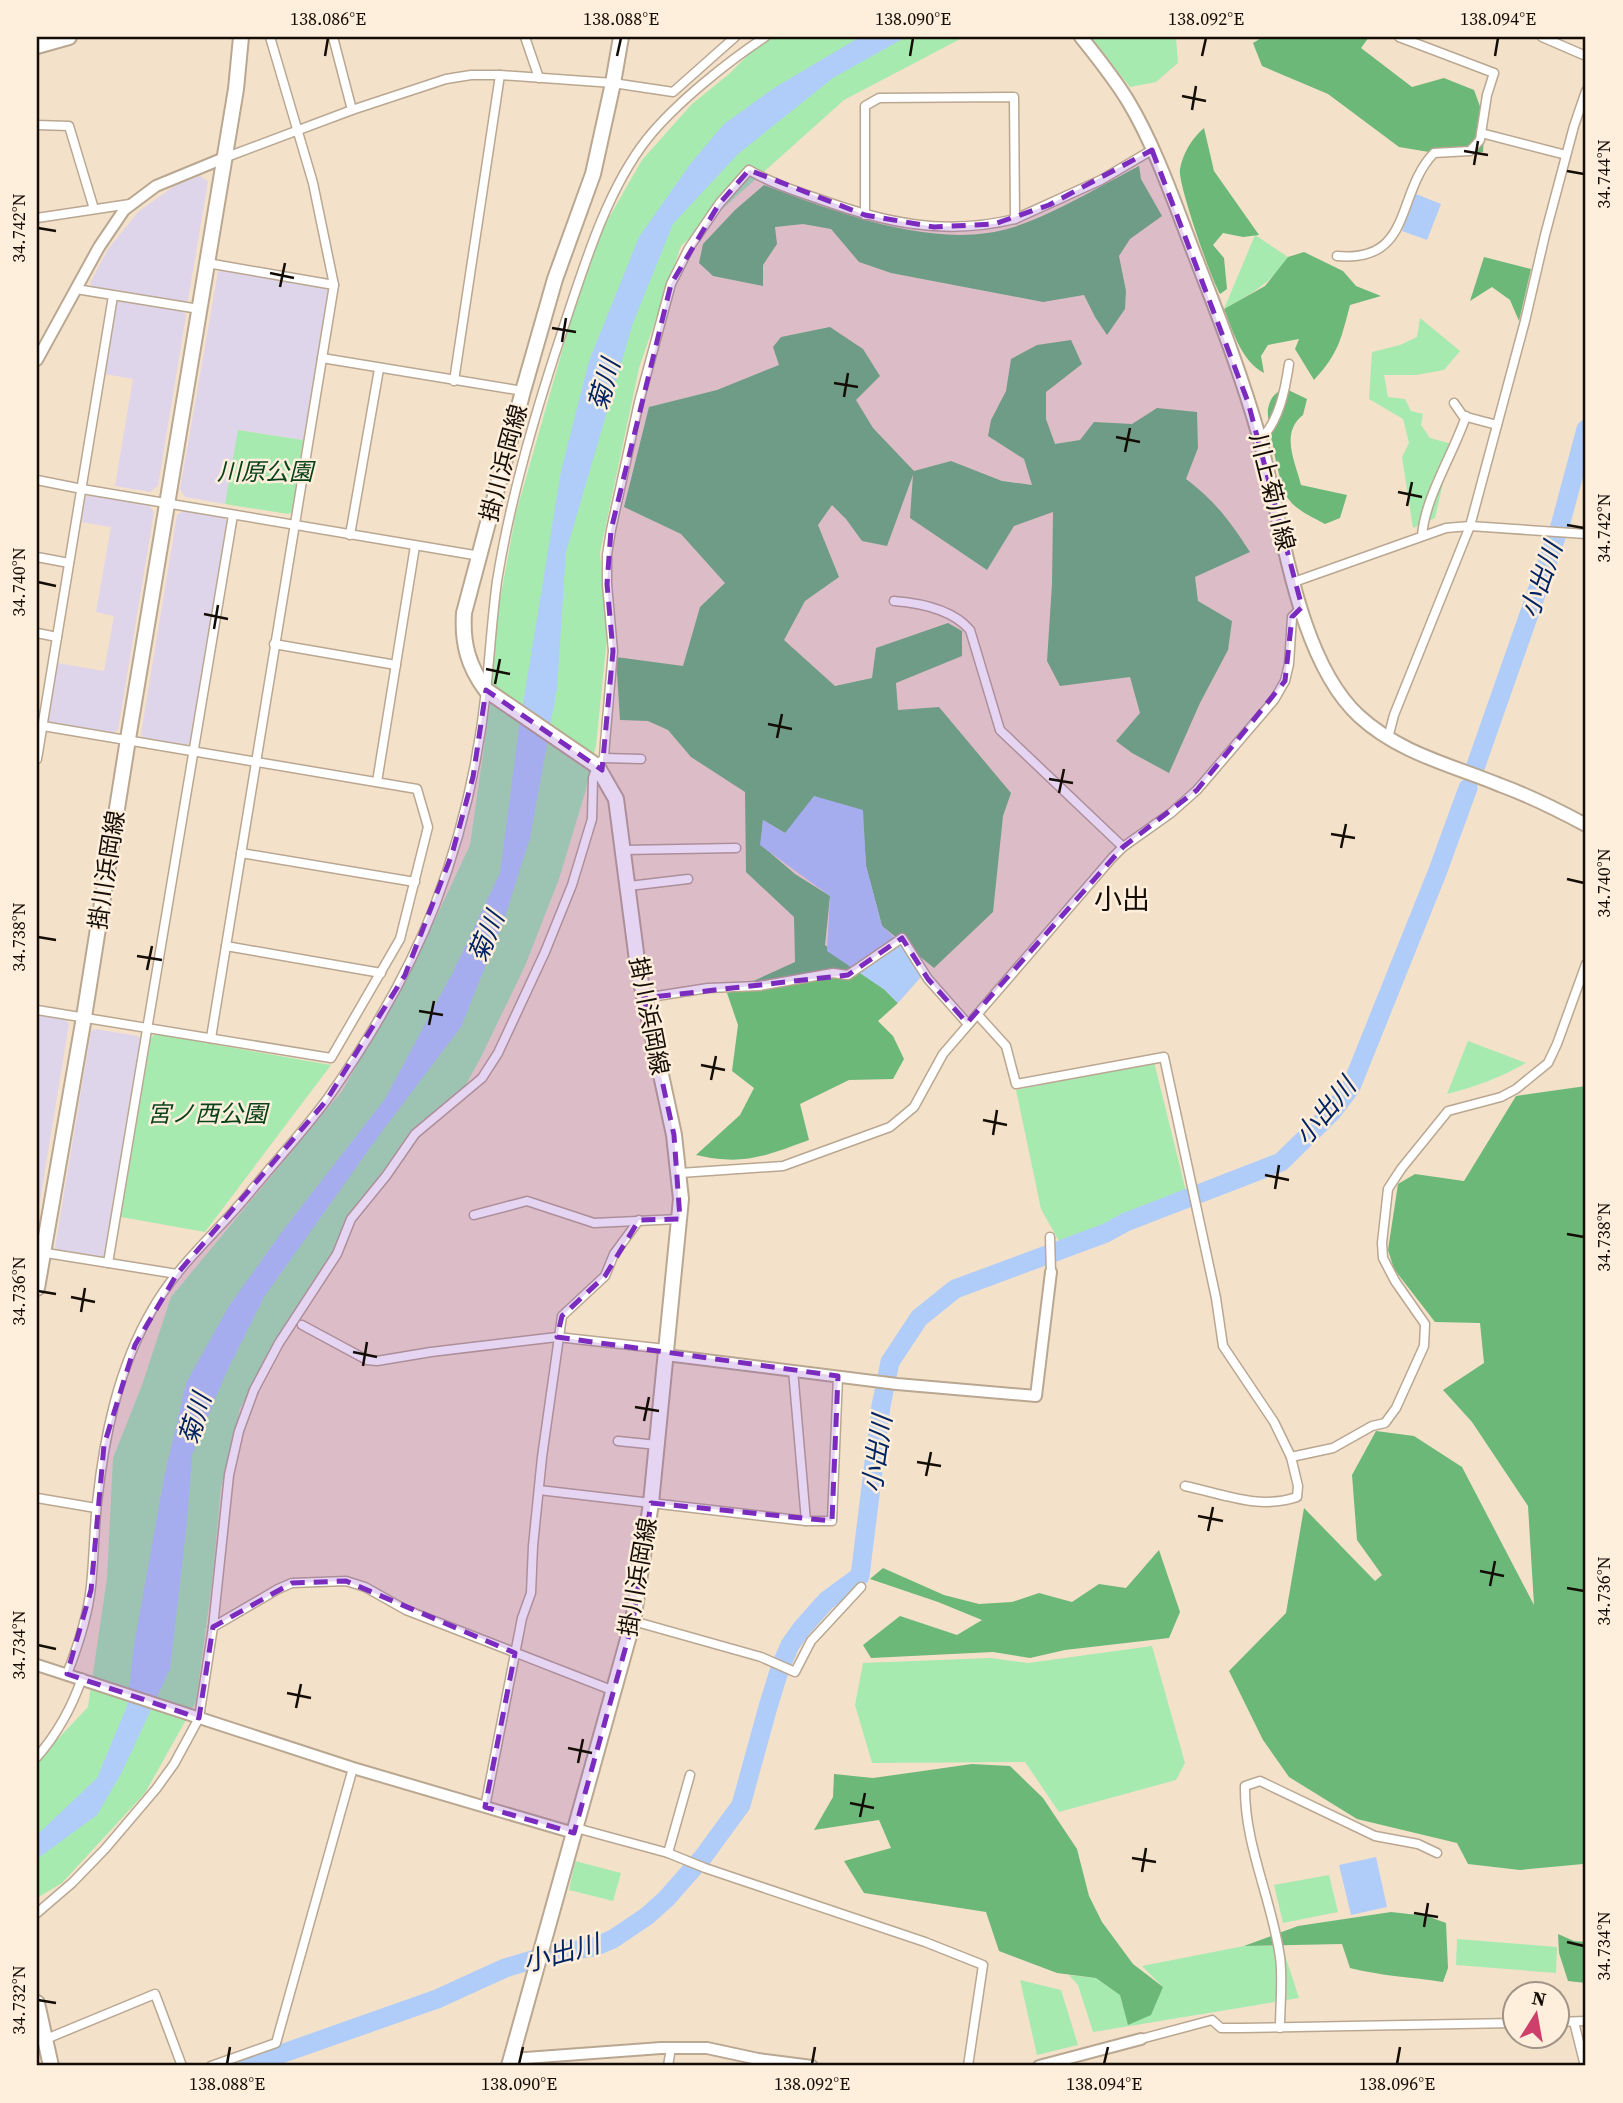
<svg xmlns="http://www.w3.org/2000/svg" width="1623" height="2103" font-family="'Source Serif 4','Noto Sans JP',serif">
	<rect width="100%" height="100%" fill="#f4e1ca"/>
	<g fill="#dfd5ea">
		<path d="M200,176L208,181L188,300L183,304L92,288L90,283L108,249L139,211L176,185Z"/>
		<path d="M222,270L327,288L329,292L303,440L239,430L225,504L185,497L180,489L218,272Z"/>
		<path d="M121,300L183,311L186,315L158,486L150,492L115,486L133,379L105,374L116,303Z"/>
		<path d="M89,495L149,505L154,512L118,730L113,733L50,723L47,718L57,663L104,671L114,616L96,612L111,527L81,522L85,498Z"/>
		<path d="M183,511L224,518L227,522L191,742L186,745L144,738L141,734L177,515Z"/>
		<path d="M37,1014L65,1019L69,1024L37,1219Z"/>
		<path d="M96,1029L138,1036L142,1041L106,1255L100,1259L59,1252L55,1247L91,1031Z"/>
	</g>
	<g fill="#a6eab0">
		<path d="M773,37H964L844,100L681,246L639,368L600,553L607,637L596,746L585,793L559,879L525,966L480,1059L464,1088L454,1098L413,1131L345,1222L336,1248L264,1360L240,1409L221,1488L212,1583L196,1702L145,1793L62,1883L37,1898V1761L88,1707L107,1578L113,1458L142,1385L171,1297L342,1091L411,971L470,845L490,705L497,616L516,513L571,320L603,228L642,160L692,104L729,74L758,45Z"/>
		<path d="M1090,37H1176L1178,63L1156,82L1130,87Z"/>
		<path d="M1255,235L1288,257C1271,284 1251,293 1224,309Z"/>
		<path d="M1420,318L1460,351L1444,370L1416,375H1384L1388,397L1405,399L1411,411L1423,414L1421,425L1430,438L1452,444L1435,518L1413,528L1402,457L1409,443L1403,419L1369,399L1372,352L1400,345L1417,337Z"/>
		<path d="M238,430L303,440L292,512L288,514L225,504Z"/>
		<path d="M155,1034L331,1065L205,1232L121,1217L151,1038Z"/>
		<path d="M1468,1041L1526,1063C1500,1078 1475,1087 1447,1094Z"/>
		<path d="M1154,1062L1186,1191L1060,1243L1041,1209L1016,1090Z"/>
		<path d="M1152,1646L1185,1763L1176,1780L1059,1812L1025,1762L872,1763L855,1705L863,1663L991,1658L1028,1663Z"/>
		<path d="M575,1861L621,1873L613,1901L569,1890Z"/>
		<path d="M1329,1875L1338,1912L1283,1923L1274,1885Z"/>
		<path d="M1457,1939L1557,1947L1556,1973L1456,1965Z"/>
		<path d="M1244,1946H1282L1299,1998L1093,2032L1078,1985L1069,1975L1096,1978L1120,1994L1129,2025L1163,1987L1142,1966Z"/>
		<path d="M1020,1980L1061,1990L1078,2045L1037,2055Z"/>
	</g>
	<g fill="#6cb879">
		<path d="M1263,37H1369L1361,48L1412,87L1444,78L1474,90L1485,120L1483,152L1447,155L1399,147L1328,94L1262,66L1253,43Z"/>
		<path d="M1204,128L1214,171L1259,235L1243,237L1223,233L1213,245L1224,258L1227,289L1220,294C1211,279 1177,182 1180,169C1183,153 1192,138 1204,128Z"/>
		<path d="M1139,166L1141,179L1162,216L1130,239L1119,256L1126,291L1125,309L1107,335L1095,317L1084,295L1043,302L891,273L859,262L831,229L803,224L775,227L777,244L763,265V286L713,276L699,263L703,244L735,210L764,185C837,212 937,252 1014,227C1056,213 1100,186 1139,166Z"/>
		<path d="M1304,252L1343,271L1356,286L1381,296L1350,305C1341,339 1339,353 1314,380L1295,349L1299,339L1268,345L1261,356L1264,373C1241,361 1233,331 1224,309L1265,286L1288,257Z"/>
		<path d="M1484,257L1531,269L1519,321L1510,300L1492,287L1470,301Z"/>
		<path d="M830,327L863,349L880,376L856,400L873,428L914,471L951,461L1002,481L1032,485L1024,459L988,436L991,420L1006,391L1011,359L1037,345L1071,340L1082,364L1046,392V419L1055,444L1080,440L1094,422L1132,424L1157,408L1197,412L1198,448L1186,479C1215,501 1230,521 1250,552L1195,577L1198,601L1232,621L1228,650L1200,703L1169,773L1132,753L1116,741L1140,713L1130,677L1060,686L1047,661L1052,584L1053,512L1014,526L987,570L910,518L913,475L887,546L862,541L846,519L832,505L818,525L839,577L805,601L784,640L835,686L872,678L876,648L948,623L962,631V656L896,683L898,710L939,707L1011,793L1003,816L993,912L934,968L882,926L866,866L862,810L785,833L763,820L761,845L795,874L830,896L825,945L885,990L898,1003L878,1021L893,1036L904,1059L893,1079L849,1080L800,1104L809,1140C765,1156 744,1166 696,1155L740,1115L754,1088L732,1071L738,1025L727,993L795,962L794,917L746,872L745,792L691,757L668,730L648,721L620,720L616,657L683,666L700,607L725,583L681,534L624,507L649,407L717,390L779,365L773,347L781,337Z"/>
		<path d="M1284,388L1307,399L1303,415C1280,433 1295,461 1301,485L1347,495L1340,518L1325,524C1312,517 1293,509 1286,495C1280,485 1266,419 1268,409C1270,398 1275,393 1284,388Z"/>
		<path d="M1586,1086V1866L1583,1864L1520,1870L1468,1864L1457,1843L1357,1819L1289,1777L1263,1740L1229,1671L1286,1613L1304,1508L1375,1581L1382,1575L1357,1540L1352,1475L1376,1431L1414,1436L1462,1467L1534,1605L1528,1506L1472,1422L1443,1390L1484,1363L1480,1323L1435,1322L1394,1269L1388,1250L1398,1184L1415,1174L1464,1181L1516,1096Z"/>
		<path d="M1159,1550L1180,1612L1169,1638L1065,1650L1030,1658L993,1652L871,1658L863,1645L900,1616L957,1635L982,1620L938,1602L870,1579L883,1568L944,1595L979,1604L1012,1602L1039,1593L1072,1602L1099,1584L1126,1588Z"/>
		<path d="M972,1764L1010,1766L1043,1798L1077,1849L1089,1896L1102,1922L1133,1964L1163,1987L1151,2015L1128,2025L1120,1995L1096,1978L1057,1973L999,1951L986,1912L864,1893L844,1861L891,1848L879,1820L814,1830L833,1797L834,1774L873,1778Z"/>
		<path d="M1391,1912L1427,1916L1446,1923L1448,1968L1443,1982C1411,1977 1381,1976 1350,1968L1342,1944L1244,1946L1298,1926Z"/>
		<path d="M1558,1934L1574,1941L1586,1942V1983L1568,1981L1559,1953Z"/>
	</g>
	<g fill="#b0cdfa">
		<path d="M860,37H906L833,78L738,154L673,224L633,323L566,552L557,689L530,838L505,917L461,1027L380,1134L264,1297L226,1373L192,1455L187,1522L170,1669L121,1774L97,1815L37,1859V1835L97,1778L127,1706L134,1645L164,1478L186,1383L229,1306L284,1229L385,1099L453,972L500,873L519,728L561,471L589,361L639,237L691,163L724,124L774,88Z"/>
		<path d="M1416,194L1441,204L1427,240L1402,231Z"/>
		<path d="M814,796L863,810L866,866L882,926L928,969L898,1003L885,990L827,951L830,896L760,845L763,820L785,833Z"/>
		<path d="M1376,1857L1387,1907L1351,1915L1339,1865Z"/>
	</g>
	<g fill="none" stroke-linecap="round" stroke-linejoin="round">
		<g stroke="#b0cdfa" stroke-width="19">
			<path d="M1475,768L1560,526L1586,429"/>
			<path d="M247,2066L437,1999L505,1968L552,1954L594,1947L613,1939L647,1916L666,1899L703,1857L741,1805L768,1707L780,1668L790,1645L802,1628L826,1601L860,1576L881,1406L890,1362L919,1318L955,1289L1106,1233L1126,1222L1281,1162L1332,1112L1351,1087L1437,873L1468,788"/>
		</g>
		<defs>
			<g id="minor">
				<path d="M333,37L352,110"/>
				<path d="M525,37L539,78"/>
				<path d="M1542,37L1586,56"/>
				<path d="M37,125L69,126L94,209"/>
				<path d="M1481,133L1566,155"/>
				<path d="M224,158L352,110L446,79L471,75H500L613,83L673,92L735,37"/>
				<path d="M37,218L130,204"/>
				<path d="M1015,219L1101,180L1152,150"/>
				<path d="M1337,256C1414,263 1395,193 1434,153L1470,151L1480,140L1487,95L1494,73L1399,37"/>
				<path d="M207,263L334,285"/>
				<path d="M76,289L199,309"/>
				<path d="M322,358L523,391"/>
				<path d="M454,381L500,75"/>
				<path d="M1454,403L1463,416L1497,425"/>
				<path d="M1260,440C1279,421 1285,391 1289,364"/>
				<path d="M37,480L82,489L480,556"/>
				<path d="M350,535L379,369"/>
				<path d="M1422,536C1425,497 1453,455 1466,416"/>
				<path d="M37,557L69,563"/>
				<path d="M1294,582L1446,528L1470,526L1586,534"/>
				<path d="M894,601C920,603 952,609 970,630L1000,730L1123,847"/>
				<path d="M37,633L57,637"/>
				<path d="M274,644L396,665"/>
				<path d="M37,725L417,789L428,827L400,939L331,1058L37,1010"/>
				<path d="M1388,738L1394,715L1470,526L1525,321L1545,235L1574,126L1586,91"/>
				<path d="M604,758L641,759"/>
				<path d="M37,759L113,296"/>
				<path d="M377,782L415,546"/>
				<path d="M623,850L736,848"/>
				<path d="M241,853L415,882"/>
				<path d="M629,886L688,879"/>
				<path d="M226,946L381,973"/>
				<path d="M644,998L708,988L759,986L833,973L848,975L902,938L928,979L967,1023"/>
				<path d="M977,1014L1006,1046L1016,1084L1164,1057L1216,1298L1223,1346L1274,1422L1291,1457"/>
				<path d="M211,1038L334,285L313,183L270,37"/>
				<path d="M680,1173L783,1166L890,1127L914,1107L943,1054L1112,858L1123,847L1171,813L1197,790L1274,700L1285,681L1289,664L1292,617L1302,607"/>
				<path d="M474,1215L527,1201L594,1223L680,1219"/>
				<path d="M1050,1237L1051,1272"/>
				<path d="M40,1252L177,1274"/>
				<path d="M108,1263L233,515"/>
				<path d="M302,1325L367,1360L377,1361L431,1352L557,1337L666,1349"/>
				<path d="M793,1370L806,1521"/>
				<path d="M618,1441L657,1445"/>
				<path d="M1185,1486C1223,1494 1259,1510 1297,1497L1298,1486L1291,1457L1333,1448L1372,1426L1385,1423L1396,1408L1424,1346L1425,1324L1395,1281L1383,1258L1382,1243L1388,1189L1401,1169L1448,1111L1501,1097L1516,1089L1548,1063L1557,1044L1586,964"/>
				<path d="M539,1490L806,1521H832L838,1376"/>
				<path d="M37,1498L96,1508"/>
				<path d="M633,1621L761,1657L795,1672L811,1641L861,1587"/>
				<path d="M213,1627L278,1589L292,1583L346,1581L365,1587L406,1610L614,1691"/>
				<path d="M67,1674C78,1646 88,1616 91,1586C94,1558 94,1531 97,1503C104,1437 118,1368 152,1310C176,1267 215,1234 246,1197C273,1164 303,1132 328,1098C371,1037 408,974 435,905C461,837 478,764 486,691C490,654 492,618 497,581C511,494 537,407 565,323C585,263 607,190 647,139C675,104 727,62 765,37"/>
				<path d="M37,1757C57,1734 72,1707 82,1678"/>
				<path d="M485,1807L522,1618L531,1593L533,1546L542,1457L562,1316L605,1276L614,1254L639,1220"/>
				<path d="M576,1828L668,1853L705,1868L925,1942L983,1965L968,2066"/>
				<path d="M668,1853L690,1775"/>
				<path d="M37,1913L72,1883L105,1849L156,1789L174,1764L199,1718L213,1627L229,1475L239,1431L254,1390L279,1343L337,1254L351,1219L386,1176L415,1134L482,1078L498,1053L545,952L572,885L592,819L593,778L597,766L604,758L605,743L613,651L607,584V555L611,530L639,402L671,284L689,248L719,204L749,170C771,183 795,191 819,199C885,223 945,236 1015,219L1014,97L879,98L865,106V215"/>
				<path d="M1556,2022L1586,2021"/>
				<path d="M1574,2022L1585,2066"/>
				<path d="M1280,2028C1280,2005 1283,1979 1280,1957C1272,1900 1244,1844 1245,1786L1260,1781L1375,1836L1418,1844L1437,1853"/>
				<path d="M46,2039L155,1994L182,2066"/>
				<path d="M1141,2039L1212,2020L1221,2028H1241L1514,2023"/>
				<path d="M211,2066L276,2043L353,1768"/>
				<path d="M668,2066L671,2048"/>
			</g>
			<g id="tertiary">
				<path d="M37,360L99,247L124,210L156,186L224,158"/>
				<path d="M666,1355L897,1384L1036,1396L1051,1272"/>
				<path d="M37,1665L353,1768L574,1833"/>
				<path d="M512,2059L661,2048H707L758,2059L812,2066"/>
				<path d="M1039,2066L1141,2039"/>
			</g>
			<path id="secondary" d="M1081,37C1097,57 1114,78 1128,101C1156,147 1177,210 1197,261C1220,320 1243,379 1260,440C1282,521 1296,658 1359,716C1399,753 1451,765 1500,785C1530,796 1558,810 1586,825"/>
			<g id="primary">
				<path d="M37,46L69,37"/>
				<path d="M37,1288L84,1017L128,739L236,89L241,37"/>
				<path d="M37,2003L51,2066"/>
				<path d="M509,2066L633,1621L651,1503L681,1199L674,1135L638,968L616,799L597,766L486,690C468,666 462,643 464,613L523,391L555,279L593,174L613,83L621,37"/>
			</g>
		</defs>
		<use href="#minor" stroke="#b9a791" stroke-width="11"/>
		<use href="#tertiary" stroke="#b9a791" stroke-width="14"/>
		<use href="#secondary" stroke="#b9a791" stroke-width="16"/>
		<use href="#primary" stroke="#b9a791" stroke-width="18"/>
		<use href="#minor" stroke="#fff" stroke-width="8"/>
		<use href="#tertiary" stroke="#fff" stroke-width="10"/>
		<use href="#secondary" stroke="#fff" stroke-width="12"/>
		<use href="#primary" stroke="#fff" stroke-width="14"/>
	</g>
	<path fill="#7b2cbf" fill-opacity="0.2" stroke="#7b2cbf" stroke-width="5" stroke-dasharray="14 9" stroke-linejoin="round" d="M1152,150L1248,402L1302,607L1292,617L1285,681L1197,790L1123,847L967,1023L928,979L902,938L848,975L644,998L674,1135L680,1219L639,1220L605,1276L562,1316L557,1337L838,1376L832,1521L651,1503L633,1621L574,1833L485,1807L515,1653L346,1581L292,1583L213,1627L199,1718L67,1674L91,1590L104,1445L135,1345L177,1274L326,1101L405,975L452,854L473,777L486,690L602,770L613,651L607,584L611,530L671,284L719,204L749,170L865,215L934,227L994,224L1049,205Z"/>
	<path fill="none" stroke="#140d06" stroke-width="2.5" d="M325,56L328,38M617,56L621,38M910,56L913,38M1202,56L1206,38M1495,56L1498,38M1182,96L1206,101M1192,110L1196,86M1464,151L1488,155M1474,165L1478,141M1567,171L1584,174M38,228L56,231M270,273L294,278M280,287L285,263M552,328L576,332M562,342L566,318M834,383L858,387M844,397L848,373M1116,437L1140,442M1125,452L1130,428M1398,492L1422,497M1407,506L1412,482M1567,525L1584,528M38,582L56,586M204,614L228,619M214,629L218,605M486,669L510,674M495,684L500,659M768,724L792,729M777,738L782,714M1049,779L1073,783M1059,793L1064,769M1331,834L1355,838M1341,848L1346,824M1567,879L1584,883M38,937L56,940M137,956L162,960M147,970L152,946M419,1011L443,1015M429,1025L434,1001M701,1065L725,1070M711,1080L716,1056M983,1120L1007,1125M993,1135L997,1110M1265,1175L1289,1180M1275,1189L1279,1165M1567,1234L1584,1237M38,1291L56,1294M71,1297L95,1302M81,1312L85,1288M353,1352L377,1357M363,1366L367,1342M635,1407L659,1411M644,1421L649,1397M917,1462L941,1466M926,1476L931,1452M1198,1516L1223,1521M1208,1531L1213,1507M1480,1571L1504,1576M1490,1586L1495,1561M1567,1588L1584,1591M38,1645L56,1649M287,1693L311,1698M296,1708L301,1684M568,1748L592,1753M578,1763L583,1739M850,1803L874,1808M860,1817L865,1793M1132,1858L1156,1862M1142,1872L1146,1848M1414,1913L1438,1917M1424,1927L1428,1903M1567,1942L1584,1946M38,2000L56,2003M227,2064L230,2047M519,2064L523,2047M812,2064L815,2047M1104,2064L1108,2047M1397,2064L1400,2047"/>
	<g text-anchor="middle" stroke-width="5" stroke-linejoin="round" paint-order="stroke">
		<g font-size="24" fill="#140d06" stroke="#feeedc">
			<text transform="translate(504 463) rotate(-75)" y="8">掛川浜岡線</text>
			<text transform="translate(1272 492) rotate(76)" y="8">川上菊川線</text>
			<text transform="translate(107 870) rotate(-81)" y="8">掛川浜岡線</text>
			<text transform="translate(649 1016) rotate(79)" y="8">掛川浜岡線</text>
			<text transform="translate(638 1577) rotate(-80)" y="8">掛川浜岡線</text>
		</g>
		<g font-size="24" font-style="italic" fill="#074219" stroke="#feeedc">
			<text x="265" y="480">川原公園</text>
			<text x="207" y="1122">宮ノ西公園</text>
		</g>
		<g font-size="26" font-style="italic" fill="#002463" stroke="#feeedc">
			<text transform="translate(604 385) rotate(-74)" y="9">菊川</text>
			<text transform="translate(1541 580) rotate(-71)" y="9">小出川</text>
			<text transform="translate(486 937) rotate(-67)" y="9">菊川</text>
			<text transform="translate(1325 1111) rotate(-50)" y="9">小出川</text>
			<text transform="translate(195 1419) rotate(-73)" y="9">菊川</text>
			<text transform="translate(877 1454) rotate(-82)" y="9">小出川</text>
			<text transform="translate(561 1953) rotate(-15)" y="9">小出川</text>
		</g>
		<g font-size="28" fill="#140d06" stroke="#feeedc">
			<text x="1122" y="909">小出</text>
		</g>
	</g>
	<rect width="1623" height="2103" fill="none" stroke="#feeedc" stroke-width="77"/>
	<g transform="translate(1536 2015) rotate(11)"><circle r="33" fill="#feeedc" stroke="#a09486" stroke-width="2"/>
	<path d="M0-5L12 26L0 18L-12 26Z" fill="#ce406c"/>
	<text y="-10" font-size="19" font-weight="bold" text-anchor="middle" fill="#140d06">N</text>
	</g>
	<rect x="38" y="38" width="1546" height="2026" fill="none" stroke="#140d06" stroke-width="2.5"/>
	<g font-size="18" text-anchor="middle" fill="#140d06">
		<text x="328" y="25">138.086°E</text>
		<text x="621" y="25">138.088°E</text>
		<text x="913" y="25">138.090°E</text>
		<text x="1206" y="25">138.092°E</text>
		<text x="1498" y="25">138.094°E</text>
		<text transform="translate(1604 174) rotate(-90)" y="6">34.744°N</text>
		<text transform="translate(19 228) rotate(-90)" y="6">34.742°N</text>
		<text transform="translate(1604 528) rotate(-90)" y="6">34.742°N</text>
		<text transform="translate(19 582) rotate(-90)" y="6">34.740°N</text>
		<text transform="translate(1604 883) rotate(-90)" y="6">34.740°N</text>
		<text transform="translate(19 937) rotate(-90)" y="6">34.738°N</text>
		<text transform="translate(1604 1237) rotate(-90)" y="6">34.738°N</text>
		<text transform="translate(19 1291) rotate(-90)" y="6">34.736°N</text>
		<text transform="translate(1604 1591) rotate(-90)" y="6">34.736°N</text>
		<text transform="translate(19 1645) rotate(-90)" y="6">34.734°N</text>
		<text transform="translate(1604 1946) rotate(-90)" y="6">34.734°N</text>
		<text transform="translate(19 2000) rotate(-90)" y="6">34.732°N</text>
		<text x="227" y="2090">138.088°E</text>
		<text x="519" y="2090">138.090°E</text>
		<text x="812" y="2090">138.092°E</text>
		<text x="1104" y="2090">138.094°E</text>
		<text x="1397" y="2090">138.096°E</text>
	</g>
</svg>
